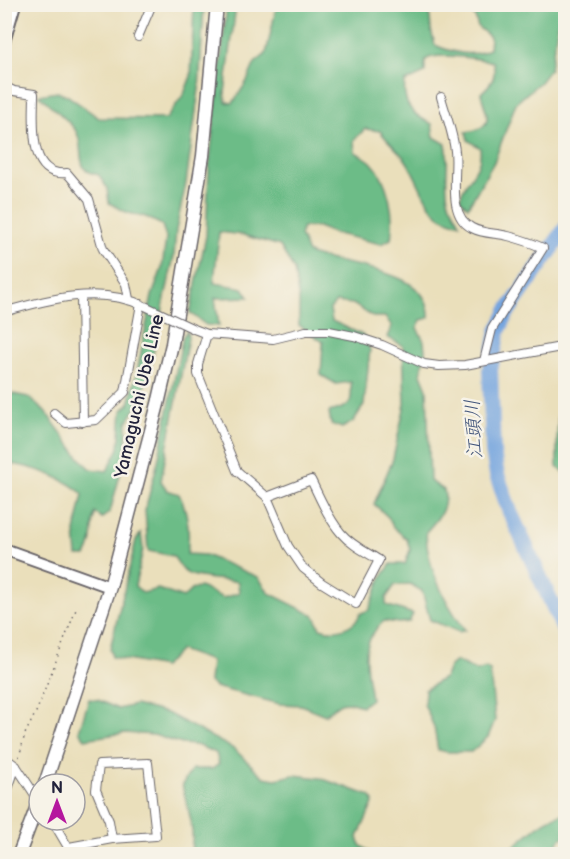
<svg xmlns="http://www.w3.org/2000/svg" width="570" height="859" font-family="'Balsamiq Sans','Klee One',sans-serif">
	<rect width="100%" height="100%" fill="#f7f3e8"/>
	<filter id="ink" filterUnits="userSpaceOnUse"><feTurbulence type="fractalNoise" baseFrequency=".0167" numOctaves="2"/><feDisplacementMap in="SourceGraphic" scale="12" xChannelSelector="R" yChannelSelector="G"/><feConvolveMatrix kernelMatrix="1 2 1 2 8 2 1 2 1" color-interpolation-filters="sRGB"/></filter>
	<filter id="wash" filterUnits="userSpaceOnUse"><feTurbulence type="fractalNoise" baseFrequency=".008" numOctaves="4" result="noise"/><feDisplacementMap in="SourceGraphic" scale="24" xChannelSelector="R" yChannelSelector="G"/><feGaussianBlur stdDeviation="1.35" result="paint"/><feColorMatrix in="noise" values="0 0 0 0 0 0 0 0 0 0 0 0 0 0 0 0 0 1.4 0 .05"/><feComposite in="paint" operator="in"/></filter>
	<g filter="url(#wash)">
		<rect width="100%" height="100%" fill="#eadfbb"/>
		<g fill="#6cbc87" stroke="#476f61" stroke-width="1.5">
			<path d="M518,4L565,5L560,13L550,69L540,82L516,103L494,162L468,207L460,199C464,178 483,172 480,148L468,140L466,132C498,127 485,114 481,93C492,83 497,77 493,62C481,59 437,52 427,59C424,62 425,69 425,73L405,82C402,105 413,115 432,124L434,137L446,144C450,163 443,184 449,202C452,209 457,216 460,223C426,222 422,182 405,159C397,149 387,141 380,131L365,129L354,140L355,152C360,155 367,158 371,162C389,180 395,216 391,239L381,244L333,233L318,227H303L300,235L308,253C342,268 432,267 429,318L421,320L417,328L424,341L425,351L421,374L427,389L430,481L444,490C448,509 438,518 426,532C427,568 444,601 465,630L459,632L430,620L422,591L410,584L395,585L386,598V605L413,614L409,622L399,623L384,621C357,644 367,668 371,699L362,706C342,699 341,701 325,715L301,705L280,704L215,687L209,682L211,661L180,650L163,667L112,657L110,649L136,540L141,533L143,549L135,586L143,593L158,589L183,598L191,590L200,587L223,598L239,593L238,582C224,579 194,579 185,572C180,567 177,561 173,556L148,551L145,510L158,461L183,336L187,331L188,338L161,481L167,490L179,494C189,513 190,533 187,554L205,555L258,577L269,593L315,616L320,628C336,634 354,628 361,613L369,610L381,578L391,564H405L410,550L407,539L393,527L388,517L374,504L393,459L405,404L403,346L387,337L392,326L385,317H373L353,304L336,302L330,309L332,321L363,335L370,350L364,405L353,422L342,428L331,424L329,412C352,406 352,405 351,382L336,384L321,375L323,342L299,325V300L294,270L280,246L243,235L219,232L214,283L243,288L249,297L215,298L219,326L206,325L190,313L206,236L209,168L227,5H236L225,93L226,102L233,103L246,83L255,63L266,54L275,13L278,5H429L431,30L435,45C450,52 474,58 489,49L490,37L478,27L475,17L470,10L454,8L445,5Z"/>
			<path d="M194,5H204L199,89L186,183L176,230L174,256L148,378L135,410L127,422L126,453L110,512L102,518L95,513C91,529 95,541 86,556H77L75,532L83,494C63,477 40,469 13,464L5,472L11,511L7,530L5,531L4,392L28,397L45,411L79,457L91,469L107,471L119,448L122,410L129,404L137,372L152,296L162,268L166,238L162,225L146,217L128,213L109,203L107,188L99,175C72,171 86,150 76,131C69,120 49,105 39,95L58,92L68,96L99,118L166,119L184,94L191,76Z"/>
			<path d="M565,385L566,470L564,472L557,467C557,440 556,412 565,385Z"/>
			<path d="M456,661L477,671L486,668L490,671L495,720L488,737L471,752H447L438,750L434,727L424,704L425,690L445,677L449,667Z"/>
			<path d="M89,699L98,700L118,709L135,705L167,713L234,749L264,777L276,779L294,775L320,778L370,796L374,801L358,837L360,845L372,853L421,851L431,854H190C197,832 187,807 182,785L192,769H212L219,764L216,753L196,745L182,744L154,735L124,733L85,739L79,731Z"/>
			<path d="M565,813V837L561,838C549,859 526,855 504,854C525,839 539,820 565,813Z"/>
		</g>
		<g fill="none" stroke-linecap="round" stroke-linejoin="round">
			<path stroke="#75a4de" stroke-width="16" d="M566,228L508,311L498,331L490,370L493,452L497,475L510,512L566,634"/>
		</g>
	</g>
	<g filter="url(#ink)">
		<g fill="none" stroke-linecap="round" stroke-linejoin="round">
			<defs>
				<g id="street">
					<path d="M138,37L152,4"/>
					<path d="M4,86L14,91L34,94C34,121 27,178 67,173L89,199L103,249L126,284L129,299"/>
					<path d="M441,97C446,115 453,133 455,151C458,173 446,215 472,228C483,234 496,233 508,236C520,239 532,243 543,248L492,329L484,361"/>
					<path d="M81,296L83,422"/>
					<path d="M4,312C48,299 100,285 144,306"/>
					<path d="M194,329L207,334L273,339L306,331H329L354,336L382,345L424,364L439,366L465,365L566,346"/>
					<path d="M207,334L198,364V374L237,471L267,497L288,546L303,568L322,583L356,604L379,560C366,552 351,545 341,533C328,518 320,498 311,480L267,497"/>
					<path d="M54,413L66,423L96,420L125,392L141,304"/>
					<path d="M4,757L16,766L39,801"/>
					<path d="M4,800L16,766"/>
					<path d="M52,820L72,854"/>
					<path d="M69,847L112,839L156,836L148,763L99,765L96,790L109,821L112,839"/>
				</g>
				<g id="secondary">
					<path d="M4,42L15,4"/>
					<path d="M4,549L110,587"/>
				</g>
				<g id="primary">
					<path d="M45,784L110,587L159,400L172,344L203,156L217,4"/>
					<path d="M19,854L39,801"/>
				</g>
			</defs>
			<use href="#street" stroke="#686468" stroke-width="10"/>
			<use href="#secondary" stroke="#686468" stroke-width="14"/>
			<use href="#primary" stroke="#686468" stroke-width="15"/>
			<path stroke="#686468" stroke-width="1.5" stroke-dasharray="1.5 4.5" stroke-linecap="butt" d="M19,757L25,734L37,710L77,607"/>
			<use href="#street" stroke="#fff" stroke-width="8"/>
			<use href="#secondary" stroke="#fff" stroke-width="10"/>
			<use href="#primary" stroke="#fff" stroke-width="12"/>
			<defs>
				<path id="street-bridge" d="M145,306L194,329"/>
			</defs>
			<use href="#street-bridge" stroke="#686468" stroke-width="10" stroke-linecap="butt"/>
			<use href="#street-bridge" stroke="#fff" stroke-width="8"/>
		</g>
	</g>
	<g text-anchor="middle" stroke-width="5" stroke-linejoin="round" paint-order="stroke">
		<g font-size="18" fill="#22223b" stroke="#f7f3e8">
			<text transform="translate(139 396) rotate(-77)" y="6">Yamaguchi Ube Line</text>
		</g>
		<g font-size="20" font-style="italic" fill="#43567c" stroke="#f7f3e8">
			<text transform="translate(473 429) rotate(-93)" y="7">江頭川</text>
		</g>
	</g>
	<rect width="570" height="859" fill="none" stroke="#f7f3e8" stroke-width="24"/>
	<g transform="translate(57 802)"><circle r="28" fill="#f7f3e8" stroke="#a29fa3" stroke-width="1.5"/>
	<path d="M0-4.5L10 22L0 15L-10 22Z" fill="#b5179e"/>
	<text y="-9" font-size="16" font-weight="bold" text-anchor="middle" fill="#22223b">N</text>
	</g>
</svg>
